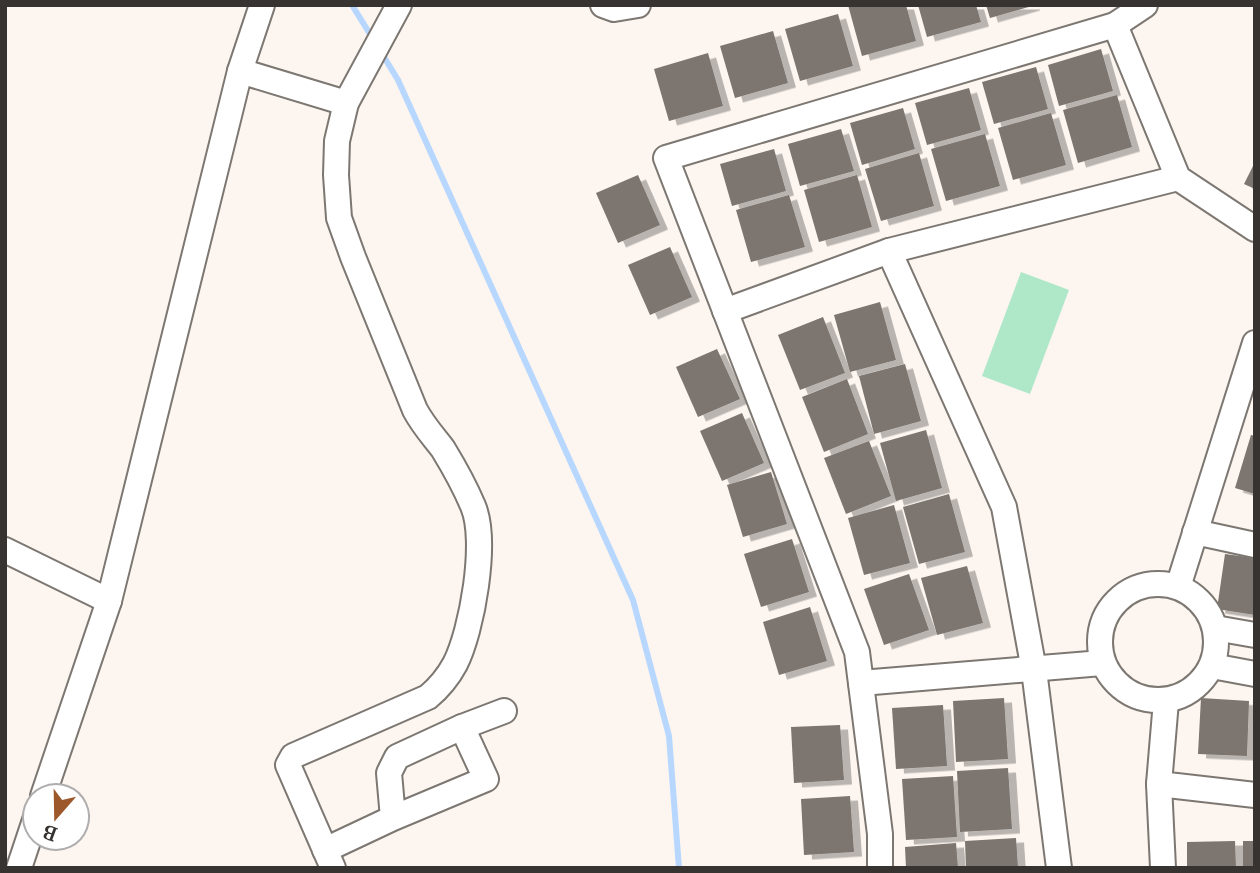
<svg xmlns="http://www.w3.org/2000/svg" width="1260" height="873" font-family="Merriweather,serif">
	<defs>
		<filter id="shadow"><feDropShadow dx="8" dy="4.5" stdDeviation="0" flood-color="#0004"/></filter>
	</defs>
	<rect width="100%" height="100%" fill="#fcf5f0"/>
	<path fill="#afe8c8" d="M1021,272L1069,290L1030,394L982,376Z"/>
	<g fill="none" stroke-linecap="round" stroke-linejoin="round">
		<g stroke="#b7d7fe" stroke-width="6">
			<path d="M352,5L373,39"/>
			<path d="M381,52L398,80L633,600L669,736L679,868"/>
		</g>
	</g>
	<g fill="#7b7570" filter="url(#shadow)">
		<path d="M848,5H906L916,41L862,56Z"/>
		<path d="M918,5H976L981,22L927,37Z"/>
		<path d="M986,5H1032V6L990,18Z"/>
		<path d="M838,14L853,66L800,81L785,29Z"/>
		<path d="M773,31L788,83L735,98L720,46Z"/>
		<path d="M1101,49L1113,91L1059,106L1048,65Z"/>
		<path d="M708,53L723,106L669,121L654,69Z"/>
		<path d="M1036,67L1048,109L994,124L982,82Z"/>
		<path d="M969,88L981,130L927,145L915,103Z"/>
		<path d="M1117,95L1132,147L1078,163L1063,110Z"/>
		<path d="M903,108L915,149L862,165L850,123Z"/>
		<path d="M1051,113L1066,165L1013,180L998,128Z"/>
		<path d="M841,129L854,171L800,186L788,144Z"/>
		<path d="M985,134L1000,186L946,201L931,149Z"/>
		<path d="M774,149L786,191L732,206L720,164Z"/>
		<path d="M919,153L934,206L881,221L865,169Z"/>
		<path d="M1255,162V189L1244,184Z"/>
		<path d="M638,175L660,225L618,243L596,193Z"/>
		<path d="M857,175L872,227L819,242L804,190Z"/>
		<path d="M789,195L805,247L751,262L736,210Z"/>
		<path d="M670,247L692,297L650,315L628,265Z"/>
		<path d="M880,302L896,360L850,372L834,315Z"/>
		<path d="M823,317L845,373L800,390L778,335Z"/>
		<path d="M717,349L740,399L698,417L676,367Z"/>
		<path d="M905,364L921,421L874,434L859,376Z"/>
		<path d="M847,379L868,434L824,452L802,397Z"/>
		<path d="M742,413L764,463L722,481L700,431Z"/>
		<path d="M926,430L942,488L896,501L880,443Z"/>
		<path d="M1251,435L1255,436V494L1235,488Z"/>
		<path d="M869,441L891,496L846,514L824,458Z"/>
		<path d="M771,472L787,524L743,537L727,485Z"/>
		<path d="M949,494L965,552L919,564L903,507Z"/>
		<path d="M894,505L910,563L864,575L848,518Z"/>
		<path d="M792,539L809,592L761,607L744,554Z"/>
		<path d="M1225,554L1255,558V615L1217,609Z"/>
		<path d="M967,566L983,623L937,635L921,578Z"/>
		<path d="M909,574L929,630L884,645L864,589Z"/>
		<path d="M810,607L827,661L779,675L763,622Z"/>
		<path d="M1004,698L1008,759L956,762L953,701Z"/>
		<path d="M1201,698L1249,701L1247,756L1198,754Z"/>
		<path d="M943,705L947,766L896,769L892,708Z"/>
		<path d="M840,725L844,780L794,783L791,727Z"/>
		<path d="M1008,768L1012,829L960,832L957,771Z"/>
		<path d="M953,776L957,837L906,840L902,779Z"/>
		<path d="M850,796L854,852L804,855L801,799Z"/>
		<path d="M1016,838L1018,868H966L965,841Z"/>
		<path d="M1235,841L1236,868H1187V842Z"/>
		<rect x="1243" y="841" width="12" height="27"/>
		<path d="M956,843L958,868H906L905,847Z"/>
	</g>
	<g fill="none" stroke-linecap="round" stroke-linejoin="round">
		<defs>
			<g id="street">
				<path d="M603,5L614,9L638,5"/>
				<path d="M1115,25L1178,178L1255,229"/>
				<path d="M240,71L346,103L337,141L336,175L339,218L353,257L415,410C423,425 433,436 443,449C454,467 465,487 473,506C488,541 472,631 455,664C448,677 440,687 428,697L293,756L288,765L333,868"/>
				<path d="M346,103L399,5"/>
				<path d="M889,251L1004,507L1034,670L1059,868"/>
				<path d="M725,311L889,251L1178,178"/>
				<path d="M1195,532L1255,545"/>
				<path d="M5,550L109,601"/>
				<circle cx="1158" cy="642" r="58"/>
				<path d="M1178,587L1255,343"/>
				<path d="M1215,628L1255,635"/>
				<path d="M1212,666L1255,674"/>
				<path d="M861,683L1102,663"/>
				<path d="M1166,701L1159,784L1255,795"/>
				<path d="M462,727L504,711"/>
				<path d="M1159,784L1163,868"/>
				<path d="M43,796L109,601L240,71L262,5"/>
				<path d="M325,850L393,818L389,773L397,757L462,727L486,779L393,818"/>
				<path d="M19,868L35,820"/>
				<path d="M880,868V834L857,652L666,158L1115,25L1145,5"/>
			</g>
		</defs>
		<use href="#street" stroke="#7d7772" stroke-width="28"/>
		<use href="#street" stroke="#fff" stroke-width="24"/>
	</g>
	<rect width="1260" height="873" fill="none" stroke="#363331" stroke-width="14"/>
	<g transform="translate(56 817) rotate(200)"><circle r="33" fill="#ffffff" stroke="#afadad" stroke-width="2"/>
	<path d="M0-5L12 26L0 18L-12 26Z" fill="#9c572b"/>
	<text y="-10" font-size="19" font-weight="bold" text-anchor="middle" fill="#363331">B</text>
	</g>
</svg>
